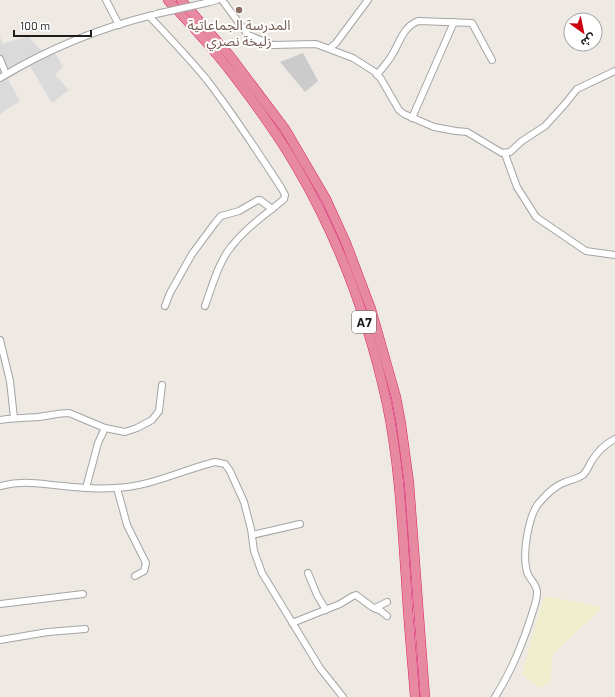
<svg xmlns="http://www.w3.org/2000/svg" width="615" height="697" font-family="Barlow,'Noto Sans Arabic',sans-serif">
	<rect width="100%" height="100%" fill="#eeeae3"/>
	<path fill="#dbdada" d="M28,36L42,51L52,48L63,66L55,75L69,90L52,103L30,66L8,79L20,101L0,114V37L3,44Z"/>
	<path fill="#cbcbcb" d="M303,53L318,81L305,92L280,62Z"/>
	<path fill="#eeeecd" d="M545,596L603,607L553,654L550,682L540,688L522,675L537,619Z"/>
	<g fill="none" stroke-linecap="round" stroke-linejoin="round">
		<defs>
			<g id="minor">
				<path d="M106,0L119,25"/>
				<path d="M222,0L248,35L273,45L316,44L353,58L375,72L381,79L399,110L404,114L434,127L456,131L467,132L502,153L510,152L522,141L545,126L565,104L577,89L615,71"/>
				<path d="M210,2L217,0"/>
				<path d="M149,16C169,37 189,58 207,80C234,115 258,152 282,189L285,195L284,199C266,215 246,227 231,247C218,263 212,287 205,306"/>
				<path d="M330,48L336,43L368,0"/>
				<path d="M0,59L6,74"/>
				<path d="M377,75C382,68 388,62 392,55C400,42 403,27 418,21L472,23L492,60"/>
				<path d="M0,78C48,49 99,28 153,15"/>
				<path d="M412,118L454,22"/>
				<path d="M505,154L517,187L536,217L586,251L615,255"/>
				<path d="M165,306L170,293L192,254L215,223L221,216L239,211L258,200H260L272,209"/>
				<path d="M0,340L10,381L14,418"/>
				<path d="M0,420C13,418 25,418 38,417C48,416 58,413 69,413L105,428"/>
				<path d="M0,486C24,480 40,484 63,486C80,488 98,489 115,488C150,487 182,470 215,462L225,464L230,471L244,502L251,529L254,551L262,573L320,668L343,697"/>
				<path d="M86,488L98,443L105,428L125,432L137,428L152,420L159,411L162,385"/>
				<path d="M117,488L127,525L146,563L144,571L135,576"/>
				<path d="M252,535L300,524"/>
				<path d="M308,573L317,595L326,610"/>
				<path d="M0,604L83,594"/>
				<path d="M375,608L387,602"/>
				<path d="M292,623L340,604L353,596L356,595L372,607L381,611L387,616"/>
				<path d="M0,640L48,632L85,629"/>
				<path d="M495,697C511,672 523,643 532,614C534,607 537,600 537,593C538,585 529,579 527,572C522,555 528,518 538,504C545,496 553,487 563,483C570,480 577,479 583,475C587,471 589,466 591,462C597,452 605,444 615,439"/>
			</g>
			<g id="highway">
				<path d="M168,0C190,24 212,47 231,72C254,102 277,133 296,166C339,239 369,322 387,404C399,462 402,521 406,579C408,618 412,658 415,697"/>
				<path d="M181,0L230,56L285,129L326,199L346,243L371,309L396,397L401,424L409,483L425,697"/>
			</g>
		</defs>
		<use href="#minor" stroke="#a4a4a4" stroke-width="8"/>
		<use href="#highway" stroke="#db216e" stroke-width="10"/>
		<use href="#minor" stroke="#fff" stroke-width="6"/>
		<use href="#highway" stroke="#e789a1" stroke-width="9"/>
		<defs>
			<path id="minor-bridge" d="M156,14L210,2"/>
		</defs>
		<use href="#minor-bridge" stroke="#a4a4a4" stroke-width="8" stroke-linecap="butt"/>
		<use href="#minor-bridge" stroke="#fff" stroke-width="6"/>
	</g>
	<circle fill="#8d6e63" stroke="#fff" stroke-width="1.5" cx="239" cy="10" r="4"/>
	<g text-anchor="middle" stroke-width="4" stroke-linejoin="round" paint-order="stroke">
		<rect fill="#fff" stroke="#616161" stroke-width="1" x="352" y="311" width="24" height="22" rx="3"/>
		<g font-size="13" font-weight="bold" fill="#1d1d1d">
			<text x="364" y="327">A7</text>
		</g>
		<g font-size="14" fill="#785e54" stroke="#fff">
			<text x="239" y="30">المدرسة الجماعاتية<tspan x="239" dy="16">زليخة نصري</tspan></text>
		</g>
	</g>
	<g transform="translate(583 32) rotate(147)"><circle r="19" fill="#ffffff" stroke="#a5a5a5"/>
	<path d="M0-3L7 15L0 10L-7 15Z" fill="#ca000f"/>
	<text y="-6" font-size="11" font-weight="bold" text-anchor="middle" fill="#1d1d1d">ش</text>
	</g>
	<path d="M14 30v6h77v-6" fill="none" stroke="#1d1d1d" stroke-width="2"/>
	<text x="20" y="30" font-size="12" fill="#1d1d1d" stroke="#ffffff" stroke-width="3" paint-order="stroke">100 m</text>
</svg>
